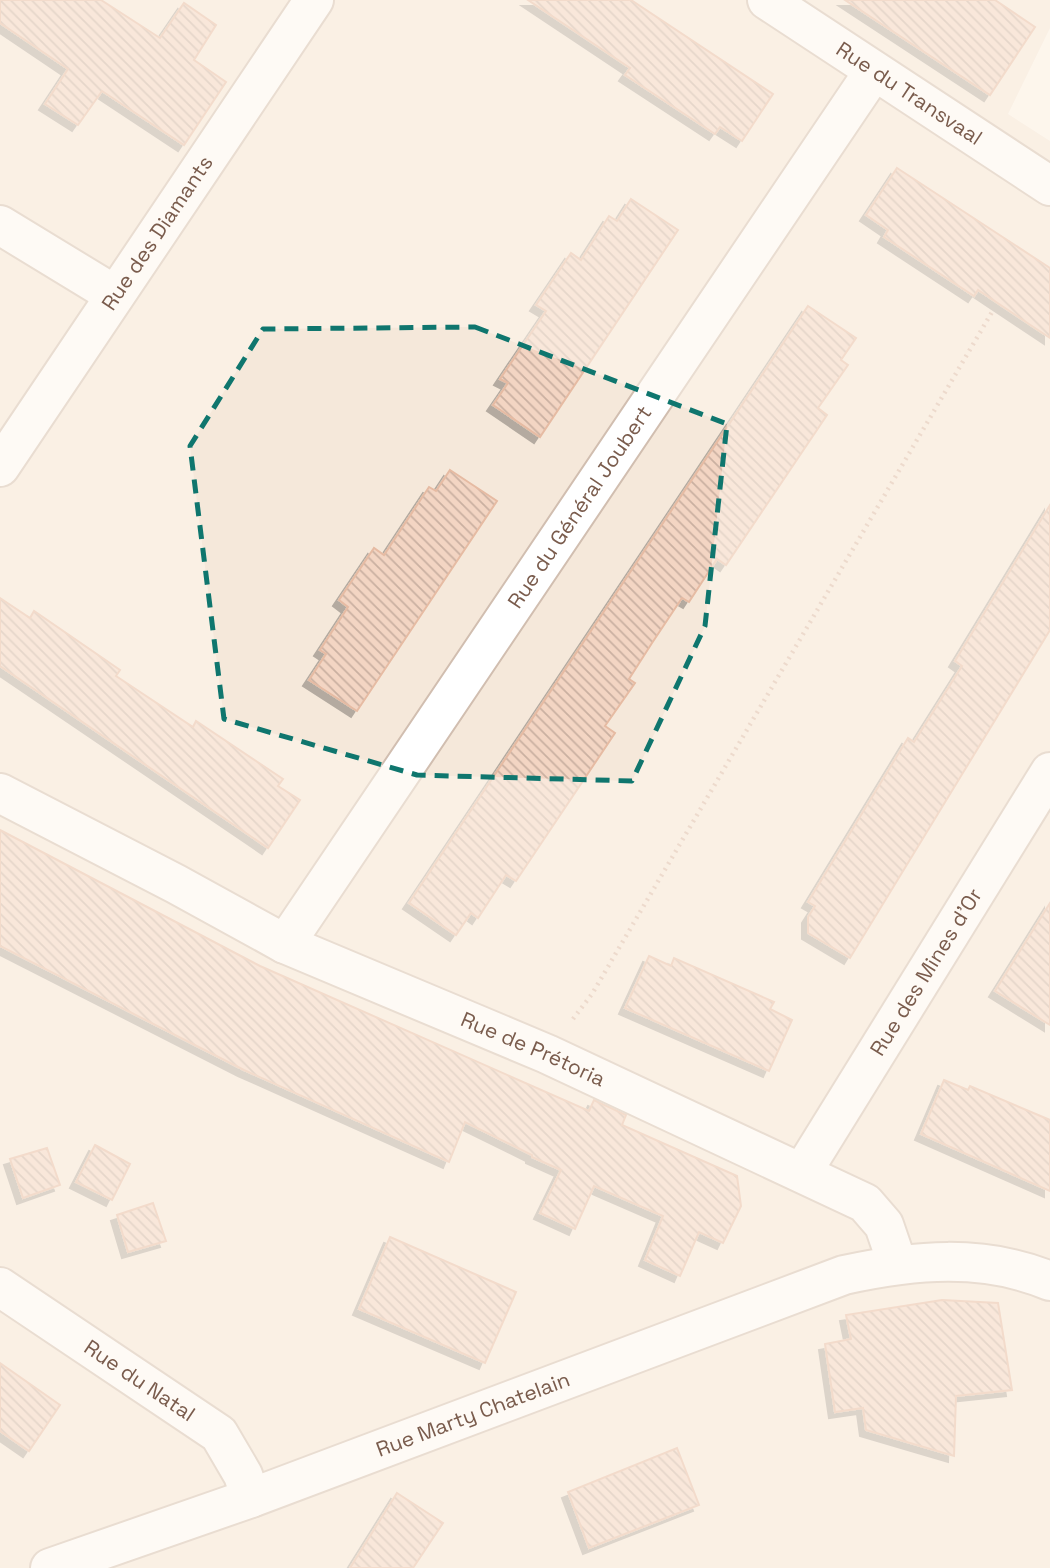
<svg xmlns="http://www.w3.org/2000/svg" width="1050" height="1568" font-family="'Space Grotesk',sans-serif">
	<defs>
		<pattern id="building-back-hatch" width="6" height="6" patternUnits="userSpaceOnUse" patternTransform="scale(1.75)"><rect width="6" height="6" fill="#f3d5c3"/><path d="M-1 5l2 2M0 0l6 6M5-1l2 2" fill="none" stroke="#cab0a1"/></pattern>
		<filter id="shadow"><feDropShadow dx="-6" dy="6" stdDeviation="0" flood-color="#0004"/></filter>
	</defs>
	<rect width="100%" height="100%" fill="#fdf6ec"/>
	<path fill="#f5e8da" d="M0,0H1050V28L1008,114L1050,141V1568H0Z"/>
	<g fill="url(#building-back-hatch)" stroke="#e6bba3" stroke-width="2" filter="url(#shadow)">
		<path d="M0,0H101L160,38L184,3L216,25L194,60L226,82L184,145L102,91L78,125L45,104L68,69L0,23Z"/>
		<path d="M528,0H631L773,94L742,141L720,127L715,134L625,75L630,68Z"/>
		<path d="M845,0H995L1035,27L990,95Z"/>
		<path d="M897,168L1050,268V338L978,290L974,296L884,237L888,230L866,215Z"/>
		<path d="M631,199L678,230L540,437L493,405L508,383L500,379L546,311L536,305L571,253L581,260L609,216L617,221Z"/>
		<path d="M808,306L856,338L841,360L848,365L818,408L827,415L726,565L717,559L689,602L682,598L652,643L629,679L635,683L605,726L615,733L516,881L506,875L478,918L471,913L456,935L409,903Z"/>
		<path d="M450,470L497,501L357,711L309,680L326,654L320,650L348,607L339,600L374,548L384,555L429,487L436,491Z"/>
		<path d="M1050,505V630L850,958L808,933V917L815,906L808,902L908,738L914,742L962,666L955,661Z"/>
		<path d="M0,598L30,618L34,611L120,670L116,676L193,727L196,721L283,779L278,786L300,800L268,848L0,666Z"/>
		<path d="M0,830L260,966L589,1111L594,1100L626,1115L622,1125L737,1176L741,1206L723,1243L699,1232L680,1276L645,1260L663,1216L594,1186L575,1229L540,1213L561,1170L532,1157V1155L465,1122L449,1162L244,1070L0,946Z"/>
		<path d="M1050,903V1025L995,991Z"/>
		<path d="M649,956L671,966L674,958L774,1002L770,1009L792,1020L769,1071L625,1008Z"/>
		<path d="M944,1080L968,1090L970,1086L1050,1120V1191L921,1134Z"/>
		<path d="M95,1145L130,1164L112,1200L76,1182Z"/>
		<path d="M47,1148L60,1185L23,1198L10,1159Z"/>
		<path d="M153,1203L166,1241L128,1252L117,1215Z"/>
		<path d="M390,1237L516,1292L485,1363L359,1309Z"/>
		<path d="M942,1300L998,1303L1012,1390L956,1396L954,1456L866,1430L863,1408L835,1412L825,1344L851,1339L846,1315Z"/>
		<path d="M0,1363L60,1405L29,1451L0,1431Z"/>
		<path d="M677,1448L699,1505L589,1548L568,1492Z"/>
		<path d="M397,1493L443,1523L413,1568H350Z"/>
	</g>
	<g fill="none" stroke-linecap="round" stroke-linejoin="round">
		<defs>
			<g id="minor">
				<path id="s1" d="M767,0L1050,186"/>
				<path d="M0,225L115,295"/>
				<path id="s2" d="M0,467L314,0"/>
				<path id="s3" d="M0,793L176,884L285,944L547,1054L865,1203L884,1225L897,1263"/>
				<path id="s4" d="M285,944L874,71"/>
				<path id="s5" d="M803,1171L1050,772"/>
				<path id="s6" d="M0,1287L219,1434L243,1475L251,1498"/>
				<path id="s7" d="M50,1568L251,1498L844,1275C913,1260 983,1253 1050,1281"/>
			</g>
		</defs>
		<use href="#minor" stroke="#d1beb0" stroke-width="42"/>
		<path stroke="#d9b8a5" stroke-width="4.5" stroke-dasharray="2 5" stroke-linecap="butt" d="M573,1019L592,994L992,312"/>
		<use href="#minor" stroke="#fff" stroke-width="38"/>
	</g>
	<path d="M0 0H1050V1568H0ZM475,327L727,424L705,626L632,781L417,775L224,719L190,446L263,329Z" fill="#fdf6ec" fill-opacity=".55" fill-rule="evenodd"/>
	<path fill="none" stroke="#0f766e" stroke-width="5" stroke-dasharray="14 9" stroke-linejoin="round" d="M475,327L727,424L705,626L632,781L417,775L224,719L190,446L263,329Z"/>
	<g text-anchor="middle" stroke-width="7" stroke-linejoin="round" paint-order="stroke">
		<g font-size="21" fill="#7a5c4d" stroke="#fffaf3">
			<text dy="7" stroke="none"><textPath href="#s1" startOffset="170">Rue du Transvaal</textPath></text>
			<text dy="7" stroke="none"><textPath href="#s2" startOffset="282">Rue des Diamants</textPath></text>
			<text dy="7" stroke="none"><textPath href="#s4" startOffset="527">Rue du Général Joubert</textPath></text>
			<text dy="7" stroke="none"><textPath href="#s5" startOffset="234">Rue des Mines d'Or</textPath></text>
			<text dy="7" stroke="none"><textPath href="#s3" startOffset="592">Rue de Prétoria</textPath></text>
			<text dy="7" stroke="none"><textPath href="#s6" startOffset="168">Rue du Natal</textPath></text>
			<text dy="7" stroke="none"><textPath href="#s7" startOffset="450">Rue Marty Chatelain</textPath></text>
		</g>
	</g>
</svg>
